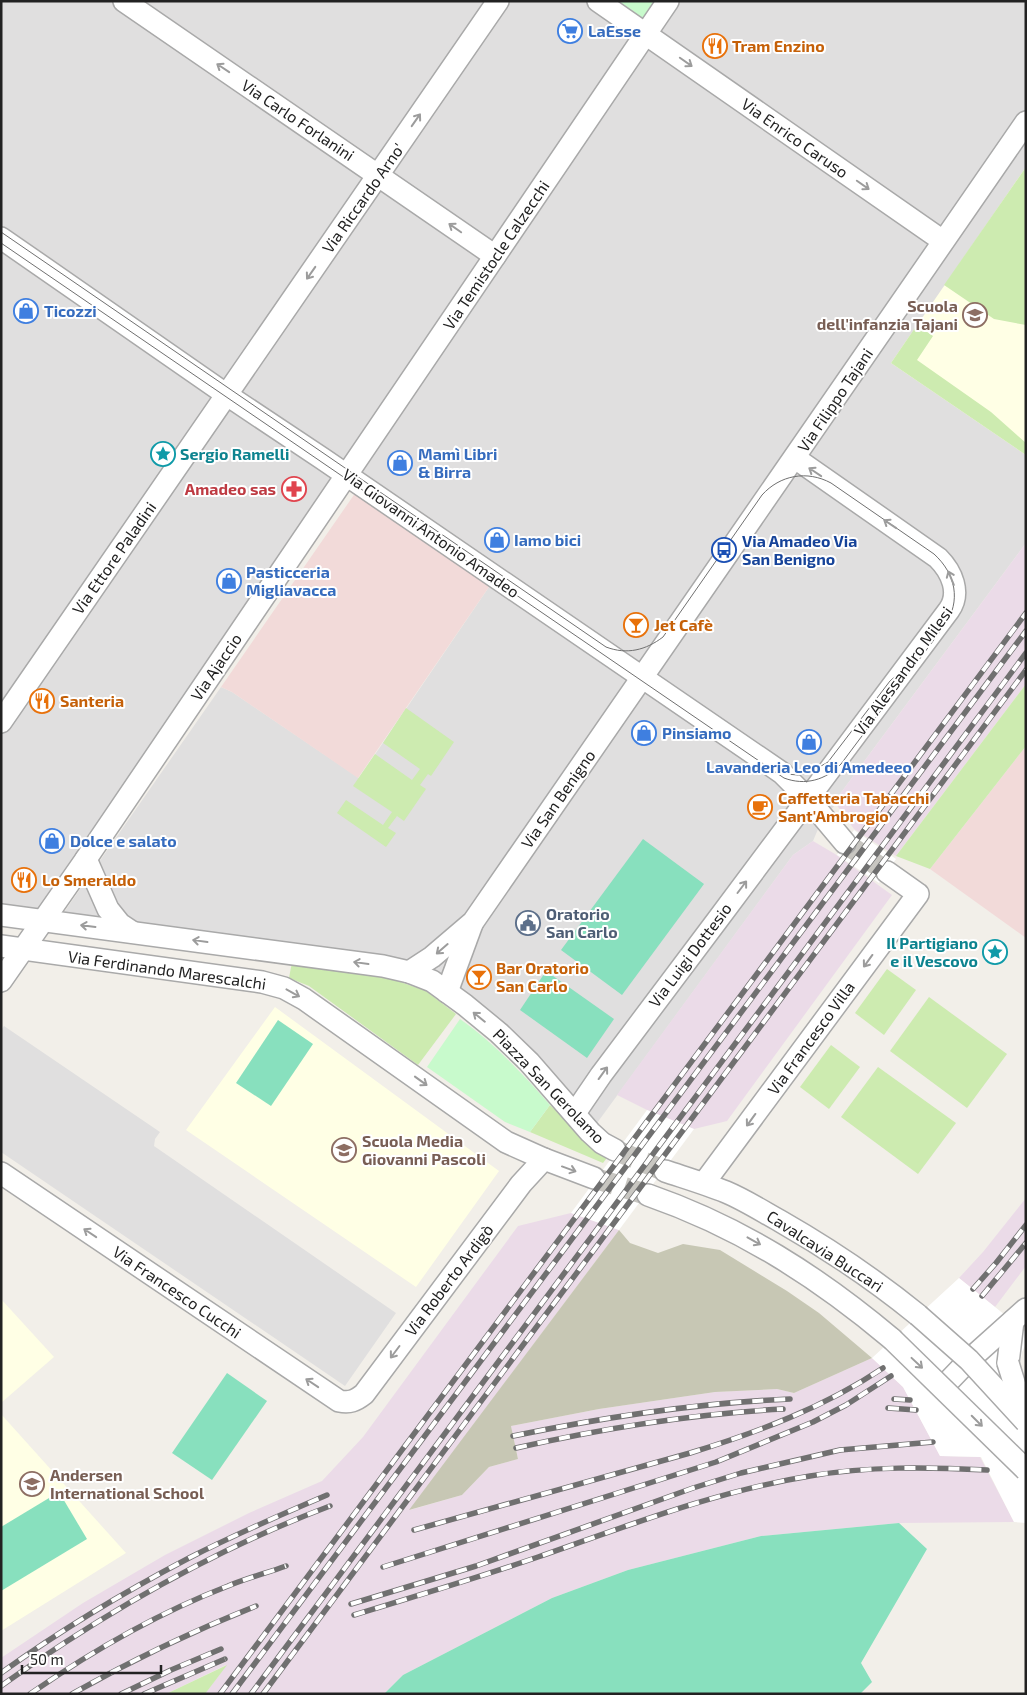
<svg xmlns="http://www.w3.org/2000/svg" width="1027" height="1695" font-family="'Exo 2',sans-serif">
	<rect width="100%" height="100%" fill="#f2efe9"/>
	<g fill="#e0dfdf">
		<path d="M1,1H493L225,390L1,236Z"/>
		<path d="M502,1H591L940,241L639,674L230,393Z"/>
		<path d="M603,1H1026V543L840,794L836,804L825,816L644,677L948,240Z"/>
		<path d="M1,242L341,477L38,915L1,910Z"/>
		<path d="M493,581L780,780L821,822L813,841L793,855L597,1123L575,1104L435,977L60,918L221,687L232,692L359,778Z"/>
		<path d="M4,1026L160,1132L155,1139L154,1146L396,1313L345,1386L1,1152V1030Z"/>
	</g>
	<g fill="#f2dad9">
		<path d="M358,489L493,581L358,778L232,692L221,687Z"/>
		<path d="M1026,746V938L930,869Z"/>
	</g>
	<g fill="#ebdbe8">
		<path d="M1026,543V684L896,856L854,829L836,804L840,794Z"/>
		<path d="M813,841L835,854L892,895L727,1121L694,1129L647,1110L617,1095L793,855Z"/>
		<path d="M1026,1198V1266L995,1307L959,1278L983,1252Z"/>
		<path d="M571,1213L619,1230L410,1510L462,1495L489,1467L518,1459L511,1426L599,1409L715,1392L777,1389L794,1393L872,1358L903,1387L940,1456L980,1457L1014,1522L899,1523L761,1536L628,1570L552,1598L403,1675L384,1694H205L226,1665L166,1694H1V1658L83,1603L165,1555L249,1513L322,1481L363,1437L518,1226Z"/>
	</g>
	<g fill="#ffffe5">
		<path d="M1026,167V455L891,363Z"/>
		<path d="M275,1007L499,1171L416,1287L186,1130Z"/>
		<path d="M1,1299L54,1357L1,1403Z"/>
		<path d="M1,1414L126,1553L1,1631Z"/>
	</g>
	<path fill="#c7c7b4" d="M619,1230L630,1243L658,1253L683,1244L720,1250L787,1291L819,1313L872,1358L794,1393L777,1389L715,1392L599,1409L511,1426L518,1459L489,1467L462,1495L409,1510Z"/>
	<g fill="#cdebb0">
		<path d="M1026,167V325L994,319L944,285Z"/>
		<path d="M917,325L933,336L917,360L991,412L1026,443V455L891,363Z"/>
		<path d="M1026,684V746L930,869L896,856Z"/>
		<path d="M406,708L454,742L431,776L428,774L420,785L426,789L404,821L397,816L388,828L396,833L386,847L337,813L346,800L383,825L392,812L353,786L375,754L412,780L420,769L383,743Z"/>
		<path d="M292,962L378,974L426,991L456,1014L418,1065L309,986L289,978Z"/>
		<path d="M887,969L916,990L884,1035L855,1013Z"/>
		<path d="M929,997L1007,1054L967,1108L890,1051Z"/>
		<path d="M831,1045L860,1067L829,1109L800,1087Z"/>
		<path d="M878,1067L956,1123L918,1174L841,1117Z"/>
		<path d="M550,1105L568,1122L609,1155L603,1163L530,1132Z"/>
		<path d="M227,1665L205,1694H166Z"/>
	</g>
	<g fill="#c8facc">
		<path d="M618,1H655L643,18Z"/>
		<path d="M460,1019C494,1043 522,1073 550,1105L530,1132L505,1122L427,1067Z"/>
	</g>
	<g fill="#88e0be">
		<path d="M643,839L704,884L622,995L561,950Z"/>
		<path d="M546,971L614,1019L587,1058L520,1010Z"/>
		<path d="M278,1020L313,1044L271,1106L236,1083Z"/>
		<path d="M227,1373L267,1401L212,1480L172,1453Z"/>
		<path d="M59,1492L87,1539L1,1591V1527Z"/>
		<path d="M899,1523L927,1549L861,1663L872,1682L860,1694H384L403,1675L552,1598L628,1570L761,1536Z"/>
	</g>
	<g fill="#fff">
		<path d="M854,830L896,859L879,883L837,855Z"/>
		<path d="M647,1110L694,1129L619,1230L571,1213Z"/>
		<path d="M959,1278L1026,1332V1344L1022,1352L1020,1364L1026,1385V1523L1014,1522L981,1457L940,1456L903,1387L872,1358Z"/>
	</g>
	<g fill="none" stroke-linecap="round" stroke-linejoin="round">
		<g stroke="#c8c6c1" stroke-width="21" stroke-dasharray="21 11" stroke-linecap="butt">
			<path d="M845,843L887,872"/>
			<path d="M615,1150L665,1171"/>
			<path d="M594,1178L648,1195"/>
		</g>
		<defs>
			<g id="minor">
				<path d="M124,1L495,256"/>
				<path d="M598,1L943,241"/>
				<path d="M1,238L227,395L323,459L782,773L808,799L845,843"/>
				<path d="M1,722L498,1"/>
				<path d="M86,859L108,909L120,924L132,932"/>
				<path d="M1,915L383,966L409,972L432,981L465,1005L499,1033L529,1062L590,1132L602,1143L615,1150"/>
				<path d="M1,946L262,982L284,988L304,999L506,1142L544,1159L594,1178"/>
				<path d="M409,972L432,957L473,922L1026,122"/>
				<path d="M1,981L86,859L668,1"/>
				<path d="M447,992L472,924"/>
				<path d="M575,1113L601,1075C717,920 834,766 949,610C961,593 952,572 938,558L795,458"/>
				<path d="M665,1171C686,1178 706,1184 726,1192C745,1200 762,1211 780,1221C829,1249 875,1280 918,1315"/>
				<path d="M1,1173L339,1401C350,1403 355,1401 364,1394L521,1184L544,1159"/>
				<path d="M704,1183L918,894L887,872"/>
				<path d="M648,1195C740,1227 817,1276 892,1339"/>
				<path d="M1008,1363L1013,1321"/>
				<path d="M943,1387L969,1360L1026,1309"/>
			</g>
		</defs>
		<use href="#minor" stroke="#a9a9a9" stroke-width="24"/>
		<use href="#minor" stroke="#fff" stroke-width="21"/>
		<g stroke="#707070" stroke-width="1">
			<path d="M1,232L606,647C627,655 646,650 663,637L762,495C780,475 807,470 831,483L934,554C956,574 961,601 945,625L841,764C826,780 805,786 784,778L1,243"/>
			<path d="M786,774L798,775L809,773L828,762L890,681L915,659"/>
		</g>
		<defs>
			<g id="rail">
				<path d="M973,1289L996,1263L1026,1225"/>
				<path d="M982,1296L1026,1243"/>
				<path d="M894,1399L910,1400"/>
				<path d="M888,1408L916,1410"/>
				<path d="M513,1436C605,1417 696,1403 790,1399"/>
				<path d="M516,1448C604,1428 692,1414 783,1409"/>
				<path d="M414,1530L690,1453C758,1432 823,1408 883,1368"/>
				<path d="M383,1567L716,1462L813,1422L846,1405L891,1376"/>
				<path d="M351,1604L476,1566L693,1488L741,1473L840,1450L933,1442"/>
				<path d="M354,1615C416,1596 477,1578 538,1557C627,1526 717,1491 810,1476C869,1466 928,1467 987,1470"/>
				<path d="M1,1673C61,1630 124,1592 189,1558C234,1535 280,1515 327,1495"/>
				<path d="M1,1686C104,1613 213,1550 330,1506"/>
				<path d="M30,1694C92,1651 158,1613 228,1586C247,1578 267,1573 286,1566"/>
				<path d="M72,1694C132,1660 193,1631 256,1606"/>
				<path d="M121,1694L171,1670L221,1649"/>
				<path d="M144,1694L225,1659"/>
				<path d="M220,1694L1026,613"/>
				<path d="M232,1694L1026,631"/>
				<path d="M251,1694L1026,653"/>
				<path d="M263,1694L1026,670"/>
			</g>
		</defs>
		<use href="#rail" stroke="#707070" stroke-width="5.5"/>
		<use href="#rail" stroke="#fff" stroke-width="4" stroke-dasharray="11" stroke-linecap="butt"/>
		<defs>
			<g id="minor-bridge">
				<path d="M918,1315L969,1360L1026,1422"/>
				<path d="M892,1339L1026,1470"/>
				<path d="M1008,1363L1017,1392L1026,1412"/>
			</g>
		</defs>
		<use href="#minor-bridge" stroke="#a9a9a9" stroke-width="24" stroke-linecap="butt"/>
		<use href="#minor-bridge" stroke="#fff" stroke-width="21"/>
	</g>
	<defs><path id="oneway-shaft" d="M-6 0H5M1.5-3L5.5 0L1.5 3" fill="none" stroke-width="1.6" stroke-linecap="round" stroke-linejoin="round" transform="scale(1.25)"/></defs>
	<g stroke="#9c9c9c">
		<use href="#oneway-shaft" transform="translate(686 62) rotate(35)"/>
		<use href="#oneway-shaft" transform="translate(223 68) rotate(-146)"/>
		<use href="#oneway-shaft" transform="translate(416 120) rotate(-55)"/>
		<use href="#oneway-shaft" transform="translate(863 185) rotate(35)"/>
		<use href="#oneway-shaft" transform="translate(455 228) rotate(-145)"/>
		<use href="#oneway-shaft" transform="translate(311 273) rotate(125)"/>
		<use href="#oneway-shaft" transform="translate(815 472) rotate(-146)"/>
		<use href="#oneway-shaft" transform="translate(890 524) rotate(-146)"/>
		<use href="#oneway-shaft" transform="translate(951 578) rotate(-112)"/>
		<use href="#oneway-shaft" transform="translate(742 887) rotate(-53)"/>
		<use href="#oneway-shaft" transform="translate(88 926) rotate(-173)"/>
		<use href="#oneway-shaft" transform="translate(200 941) rotate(-172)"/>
		<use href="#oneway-shaft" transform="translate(442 949) rotate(139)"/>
		<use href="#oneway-shaft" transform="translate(868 961) rotate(126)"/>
		<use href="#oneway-shaft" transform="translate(361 963) rotate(-172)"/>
		<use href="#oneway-shaft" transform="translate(293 993) rotate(29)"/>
		<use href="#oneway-shaft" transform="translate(479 1017) rotate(-141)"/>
		<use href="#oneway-shaft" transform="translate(603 1073) rotate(-54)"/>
		<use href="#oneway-shaft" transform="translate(421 1081) rotate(36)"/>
		<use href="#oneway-shaft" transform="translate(751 1120) rotate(126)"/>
		<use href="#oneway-shaft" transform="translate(569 1169) rotate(20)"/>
		<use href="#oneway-shaft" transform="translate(90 1233) rotate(-146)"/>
		<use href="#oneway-shaft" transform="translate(754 1241) rotate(29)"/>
		<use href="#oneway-shaft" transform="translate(395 1352) rotate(127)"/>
		<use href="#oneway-shaft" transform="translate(917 1363) rotate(43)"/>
		<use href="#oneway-shaft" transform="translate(312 1383) rotate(-146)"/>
		<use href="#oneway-shaft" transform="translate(977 1421) rotate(45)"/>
	</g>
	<defs>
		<symbol id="supermarket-ring" viewBox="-11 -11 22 22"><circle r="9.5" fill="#fff" stroke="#3f7fe0" stroke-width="1.5"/><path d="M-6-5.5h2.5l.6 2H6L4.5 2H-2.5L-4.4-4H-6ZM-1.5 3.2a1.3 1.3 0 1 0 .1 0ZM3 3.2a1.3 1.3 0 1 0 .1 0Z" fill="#3f7fe0"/></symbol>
		<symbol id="restaurant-ring" viewBox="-11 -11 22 22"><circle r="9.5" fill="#fff" stroke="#e8710a" stroke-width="1.5"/><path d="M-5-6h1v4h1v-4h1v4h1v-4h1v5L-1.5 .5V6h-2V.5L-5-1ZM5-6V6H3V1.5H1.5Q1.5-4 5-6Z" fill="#e8710a"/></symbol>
		<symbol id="shop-ring" viewBox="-11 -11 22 22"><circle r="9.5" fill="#fff" stroke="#3f7fe0" stroke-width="1.5"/><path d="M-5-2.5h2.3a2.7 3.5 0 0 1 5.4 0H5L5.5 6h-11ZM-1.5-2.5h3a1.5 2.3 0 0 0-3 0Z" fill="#3f7fe0"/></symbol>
		<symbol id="school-ring" viewBox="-11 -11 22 22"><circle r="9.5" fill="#fff" stroke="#8d6e63" stroke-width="1.5"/><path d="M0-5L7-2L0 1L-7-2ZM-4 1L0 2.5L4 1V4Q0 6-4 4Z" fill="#8d6e63"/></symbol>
		<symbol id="sight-ring" viewBox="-11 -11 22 22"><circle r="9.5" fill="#fff" stroke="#0f9aa8" stroke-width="1.5"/><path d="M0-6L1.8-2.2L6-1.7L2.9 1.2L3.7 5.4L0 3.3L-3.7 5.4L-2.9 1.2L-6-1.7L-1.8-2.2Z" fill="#0f9aa8"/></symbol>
		<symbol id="pharmacy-ring" viewBox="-11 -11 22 22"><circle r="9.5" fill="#fff" stroke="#e0444e" stroke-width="1.5"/><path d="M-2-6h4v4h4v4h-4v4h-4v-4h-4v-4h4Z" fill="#e0444e"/></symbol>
		<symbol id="bus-ring" viewBox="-11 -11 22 22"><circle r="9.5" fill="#fff" stroke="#1a4fb4" stroke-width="1.5"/><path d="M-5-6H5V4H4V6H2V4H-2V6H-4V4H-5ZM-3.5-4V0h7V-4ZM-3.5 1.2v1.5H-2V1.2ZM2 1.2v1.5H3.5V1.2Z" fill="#1a4fb4"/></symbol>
		<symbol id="bar-ring" viewBox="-11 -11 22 22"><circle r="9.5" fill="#fff" stroke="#e8710a" stroke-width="1.5"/><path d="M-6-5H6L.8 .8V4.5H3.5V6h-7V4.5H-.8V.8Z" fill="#e8710a"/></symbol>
		<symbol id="cafe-ring" viewBox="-11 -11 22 22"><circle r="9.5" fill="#fff" stroke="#e8710a" stroke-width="1.5"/><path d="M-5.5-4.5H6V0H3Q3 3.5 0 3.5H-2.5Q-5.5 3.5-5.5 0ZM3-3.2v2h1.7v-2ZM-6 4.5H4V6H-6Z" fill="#e8710a"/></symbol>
		<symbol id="civic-ring" viewBox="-11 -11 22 22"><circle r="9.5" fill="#fff" stroke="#5c6f8a" stroke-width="1.5"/><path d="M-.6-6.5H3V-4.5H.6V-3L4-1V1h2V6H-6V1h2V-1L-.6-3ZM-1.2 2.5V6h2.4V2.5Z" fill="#5c6f8a"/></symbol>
	</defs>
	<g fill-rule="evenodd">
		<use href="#supermarket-ring" x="556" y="17" width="28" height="28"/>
		<use href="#restaurant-ring" x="701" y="32" width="28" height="28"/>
		<use href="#shop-ring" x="12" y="297" width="28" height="28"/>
		<use href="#school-ring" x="961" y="301" width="28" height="28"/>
		<use href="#sight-ring" x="149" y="440" width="28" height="28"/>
		<use href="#shop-ring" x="386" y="449" width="28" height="28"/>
		<use href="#pharmacy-ring" x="280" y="475" width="28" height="28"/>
		<use href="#shop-ring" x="483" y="526" width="28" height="28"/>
		<use href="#bus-ring" x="710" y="536" width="28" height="28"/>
		<use href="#shop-ring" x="215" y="567" width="28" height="28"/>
		<use href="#bar-ring" x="622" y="611" width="28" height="28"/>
		<use href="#restaurant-ring" x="28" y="687" width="28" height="28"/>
		<use href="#shop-ring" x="630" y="719" width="28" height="28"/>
		<use href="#shop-ring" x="795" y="728" width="28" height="28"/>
		<use href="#cafe-ring" x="746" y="793" width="28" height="28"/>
		<use href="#shop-ring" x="38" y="827" width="28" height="28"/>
		<use href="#restaurant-ring" x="10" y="866" width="28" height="28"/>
		<use href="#civic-ring" x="514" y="909" width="28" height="28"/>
		<use href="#sight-ring" x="981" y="938" width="28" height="28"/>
		<use href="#bar-ring" x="465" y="963" width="28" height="28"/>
		<use href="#school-ring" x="330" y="1136" width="28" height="28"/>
		<use href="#school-ring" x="18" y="1470" width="28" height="28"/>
	</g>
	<g text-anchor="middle" stroke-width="4" stroke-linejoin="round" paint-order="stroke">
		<g font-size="16" font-weight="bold" fill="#366cbe" stroke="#fff" text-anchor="start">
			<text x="588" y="37">LaEsse</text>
			<text x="44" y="317">Ticozzi</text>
			<text x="418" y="460">Mamì Libri<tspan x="418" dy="18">&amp; Birra</tspan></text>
			<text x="514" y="546">Iamo bici</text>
			<text x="246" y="578">Pasticceria<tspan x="246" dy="18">Migliavacca</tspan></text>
			<text x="662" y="739">Pinsiamo</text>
			<text x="809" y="773" text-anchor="middle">Lavanderia Leo di Amedeeo</text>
			<text x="70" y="847">Dolce e salato</text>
		</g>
		<g font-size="16" font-weight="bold" fill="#c56008" stroke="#fff" text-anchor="start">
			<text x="732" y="52">Tram Enzino</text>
			<text x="654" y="631">Jet Cafè</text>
			<text x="60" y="707">Santeria</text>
			<text x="778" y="804">Caffetteria Tabacchi<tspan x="778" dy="18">Sant'Ambrogio</tspan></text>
			<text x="42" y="886">Lo Smeraldo</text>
			<text x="496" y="974">Bar Oratorio<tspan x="496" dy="18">San Carlo</tspan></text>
		</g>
		<g font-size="16" fill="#222" stroke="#fff">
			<text transform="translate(298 120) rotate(34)" y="6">Via Carlo Forlanini</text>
			<text transform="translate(795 138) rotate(35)" y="6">Via Enrico Caruso</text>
			<text transform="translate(363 198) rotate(-55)" y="6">Via Riccardo Arno'</text>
			<text transform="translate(496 255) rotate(-56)" y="6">Via Temistocle Calzecchi</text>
			<text transform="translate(835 400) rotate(-56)" y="6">Via Filippo Tajani</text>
			<text transform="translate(431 533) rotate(35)" y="6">Via Giovanni Antonio Amadeo</text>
			<text transform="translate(114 558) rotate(-55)" y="6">Via Ettore Paladini</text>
			<text transform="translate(216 667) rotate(-56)" y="6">Via Ajaccio</text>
			<text transform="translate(903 671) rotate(-54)" y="6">Via Alessandro Milesi</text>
			<text transform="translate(558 799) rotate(-55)" y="6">Via San Benigno</text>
			<text transform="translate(690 955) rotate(-53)" y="6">Via Luigi Dottesio</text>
			<text transform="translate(167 970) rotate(8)" y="6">Via Ferdinando Marescalchi</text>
			<text transform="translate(811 1038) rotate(-54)" y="6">Via Francesco Villa</text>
			<text transform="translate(549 1086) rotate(46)" y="6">Piazza San Gerolamo</text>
			<text transform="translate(825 1251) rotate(33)" y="6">Cavalcavia Buccari</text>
			<text transform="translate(449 1280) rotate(-53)" y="6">Via Roberto Ardigò</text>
			<text transform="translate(177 1292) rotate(34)" y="6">Via Francesco Cucchi</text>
		</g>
		<g font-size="16" font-weight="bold" fill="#785e54" stroke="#fff" text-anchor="start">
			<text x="958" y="312" text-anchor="end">Scuola<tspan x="958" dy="18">dell'infanzia Tajani</tspan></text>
			<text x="362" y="1147">Scuola Media<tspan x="362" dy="18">Giovanni Pascoli</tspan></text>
			<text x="50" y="1481">Andersen<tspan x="50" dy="18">International School</tspan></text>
		</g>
		<g font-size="16" font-weight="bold" fill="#0d838f" stroke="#fff" text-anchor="start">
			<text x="180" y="460">Sergio Ramelli</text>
			<text x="978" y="949" text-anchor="end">Il Partigiano<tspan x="978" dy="18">e il Vescovo</tspan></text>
		</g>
		<g font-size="16" font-weight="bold" fill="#be3a42" stroke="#fff" text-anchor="end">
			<text x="276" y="495">Amadeo sas</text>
		</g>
		<g font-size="16" font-weight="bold" fill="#164399" stroke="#fff" text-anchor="start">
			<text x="742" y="547">Via Amadeo Via<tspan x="742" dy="18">San Benigno</tspan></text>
		</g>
		<g font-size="16" font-weight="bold" fill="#4e5e75" stroke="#fff" text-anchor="start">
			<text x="546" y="920">Oratorio<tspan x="546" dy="18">San Carlo</tspan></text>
		</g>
	</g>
	<rect width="1027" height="1695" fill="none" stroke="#222222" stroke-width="5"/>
	<path d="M22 1665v8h139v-8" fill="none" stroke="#222222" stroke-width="2.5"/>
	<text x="30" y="1665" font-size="15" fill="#222222" stroke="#ffffff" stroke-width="4" paint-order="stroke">50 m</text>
</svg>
